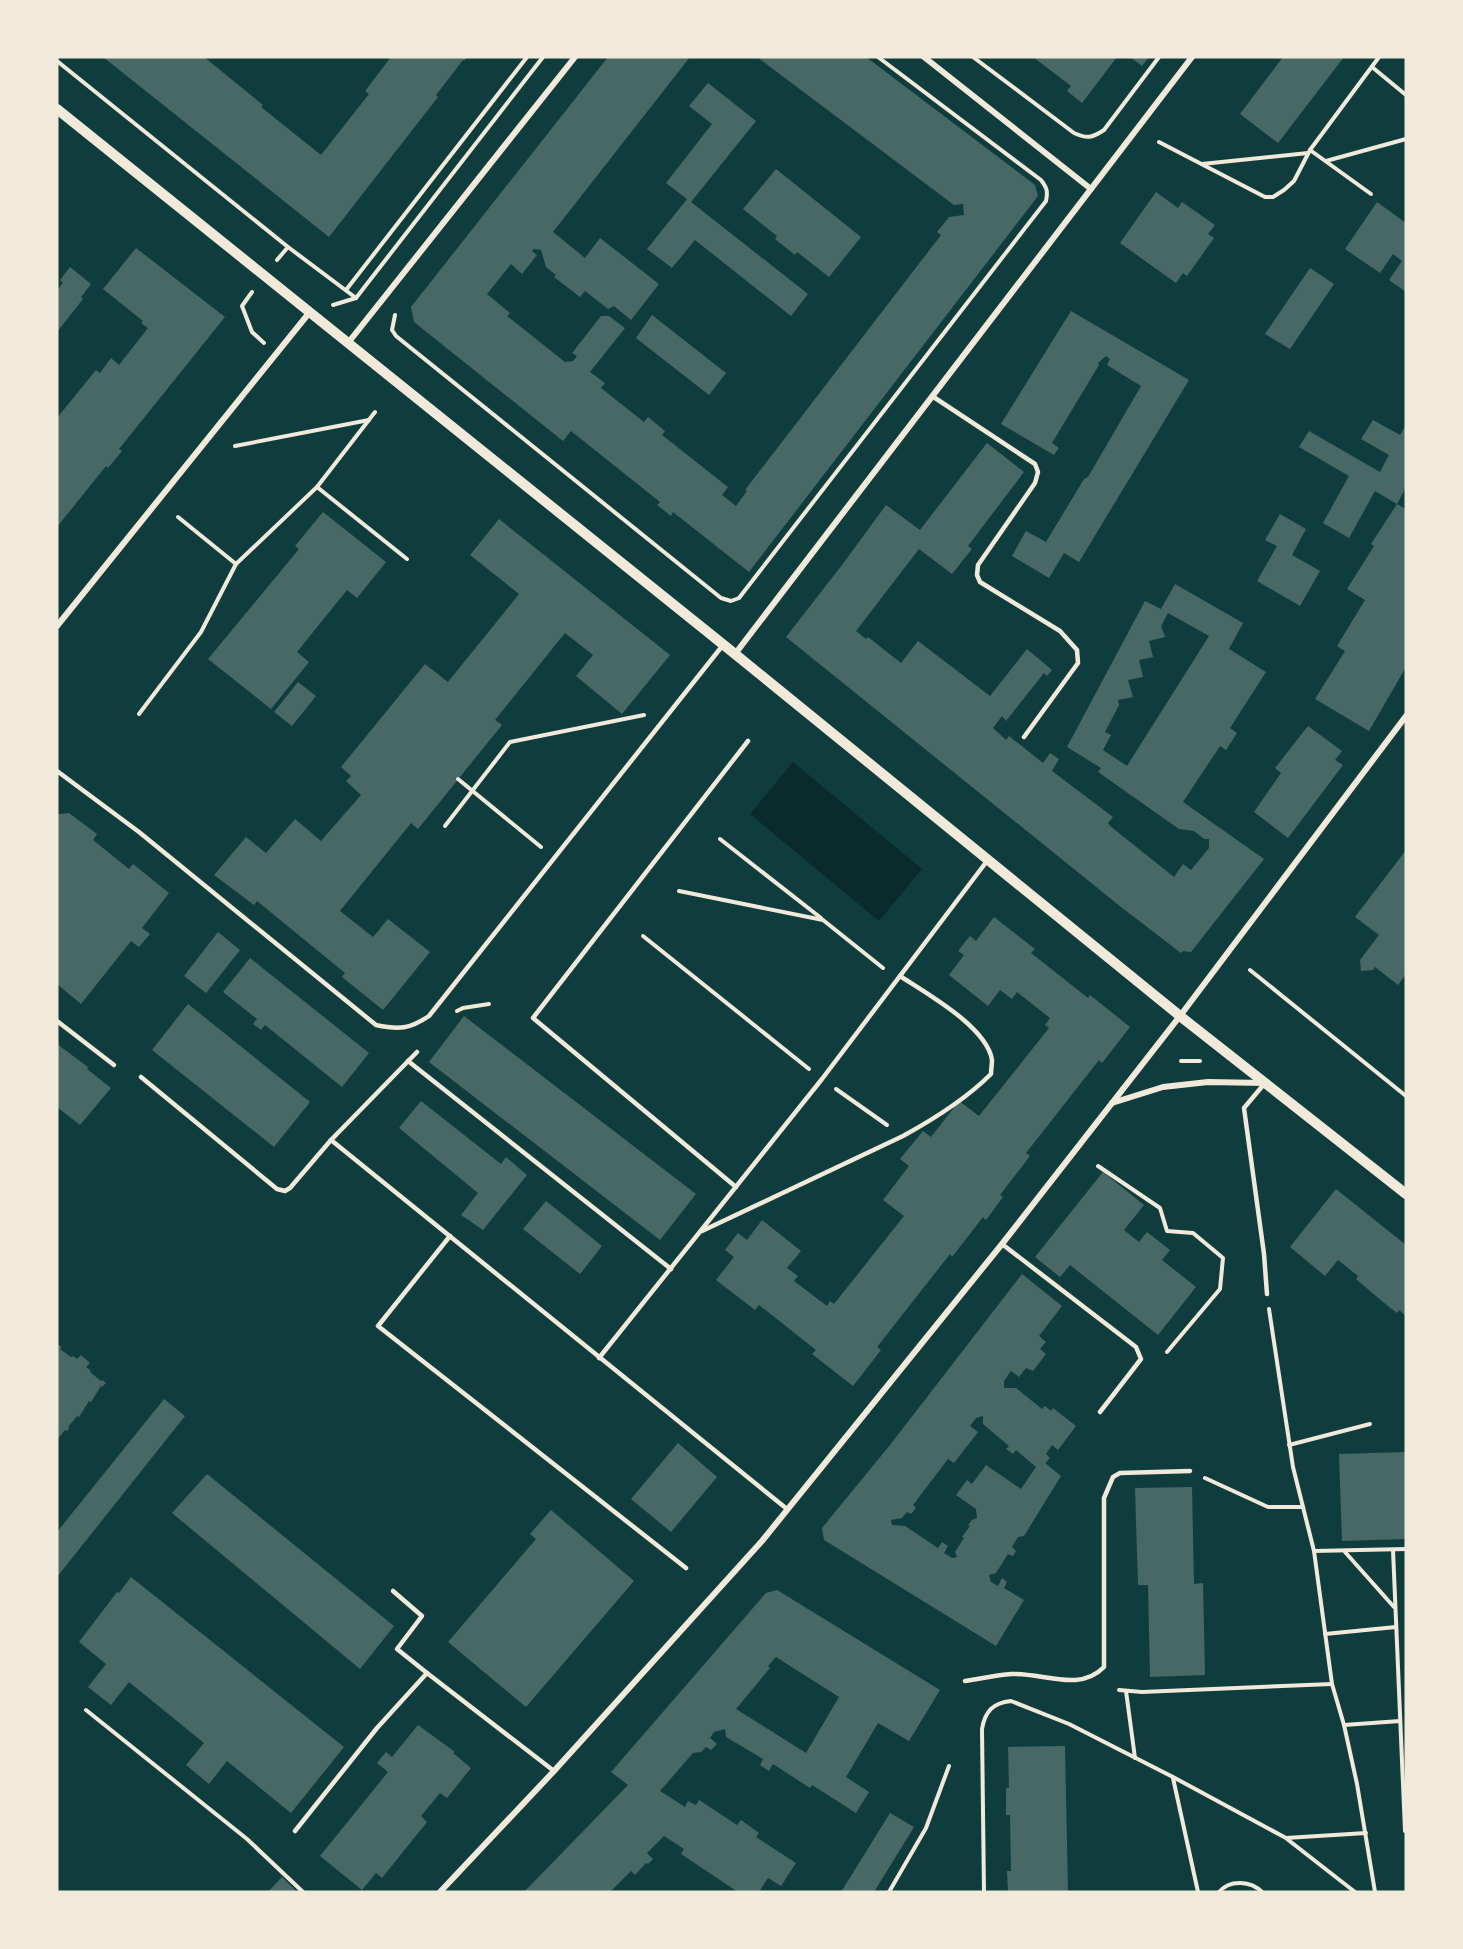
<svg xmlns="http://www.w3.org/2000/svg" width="1463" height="1949" font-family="Barlow,sans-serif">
	<rect width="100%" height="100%" fill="#0f3d3e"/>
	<path fill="#0a2a2b" d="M793,762L922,869L879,921L750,814Z"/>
	<g fill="#486865" fill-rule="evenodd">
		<path d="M103,57H204L263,105L261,107L321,155L369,94L365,91L391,57H467L464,61L463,60L436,95L438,97L329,237Z"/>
		<path d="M608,57H690L553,232L585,258L600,238L659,284L631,320L614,306L608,309L585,291L580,297L554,277L556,275L546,267L541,250L534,249L532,251L537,255L522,274L511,264L487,294L510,313L507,316L565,362L573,361L577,356L572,353L601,316H609L625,328L590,372L605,383L601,388L644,422L648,417L665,431L662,435L728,487L722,495L736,506L747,491L745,490L941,235L937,232L949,217L964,215L963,204L954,205L757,57H866L1035,185L1038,196L749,572L673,512L671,516L657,505L660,502L571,431L563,441L414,322L411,307Z"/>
		<path d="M1033,57H1117L1082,103L1067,91L1071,86Z"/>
		<path d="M1130,57H1149L1142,66Z"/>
		<path d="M1283,57H1344L1278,143L1240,114Z"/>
		<path d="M708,83L756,121L691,202L808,294L791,316L695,240L672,268L647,249L687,199L666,183L712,124L689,106Z"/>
		<path d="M776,169L861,237L829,277L797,252L795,255L775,239L777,236L743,209Z"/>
		<path d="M1156,192L1178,208L1182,202L1215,225L1208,234L1214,238L1187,276L1183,273L1176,283L1120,243Z"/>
		<path d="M1377,202L1406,223V292L1389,280L1402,261L1393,254L1380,273L1345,249Z"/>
		<path d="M136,248L225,317L119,449L122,451L108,468L106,466L57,527V418L96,370L100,373L111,358L119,365L148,328L141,323L143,321L103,289Z"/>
		<path d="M70,267L91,284L81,297L83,299L57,332V290L63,283L60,280Z"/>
		<path d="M1310,268L1334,284L1290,349L1265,334Z"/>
		<path d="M1071,311L1189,380L1079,562L1064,553L1049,578L1012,556L1026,531L1046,542L1084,479L1088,477L1141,386L1107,365L1110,359L1106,356L1098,363L1099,365L1052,443L1059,448L1054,455L1001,424Z"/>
		<path d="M652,315L726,373L709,395L636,338Z"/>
		<path d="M1373,420L1400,435L1406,425V487L1397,504L1375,491L1349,538L1323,523L1349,476L1299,447L1309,431L1380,472L1389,455L1361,439Z"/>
		<path d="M987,443L1024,472L968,546L972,549L952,574L919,549L856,631L866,639L868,637L901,663L918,641L990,696L1027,649L1052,670L1047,676L1044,673L1006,721L1002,716L993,728L1006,740L1009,736L1043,763L1050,753L1059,759L1052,771L1113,817L1108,823L1110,826L1174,877L1183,864L1191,870L1209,848V839H1204L1194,831L1179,829L1098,772L1101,768L1067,747L1145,601L1161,609L1175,584L1243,623L1229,649L1266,672L1230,728L1237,733L1226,750L1220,746L1183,802L1264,859L1191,952L1183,951L1181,953L1121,907L786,637L842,565L886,505L920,530ZM1168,613L1209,636L1127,766L1103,750L1111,735L1105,732L1119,705L1118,700L1133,697L1128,680L1143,677L1139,660L1153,657L1149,641L1165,637L1161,626Z"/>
		<path d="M1397,504L1406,509V667L1369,731L1315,699L1345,651L1337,646L1365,600L1347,589L1374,546L1371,544Z"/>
		<path d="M323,512L386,562L357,598L347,590L297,652L309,662L271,709L208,659L299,549L295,546Z"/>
		<path d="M1280,514L1306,529L1292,555L1320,571L1300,606L1257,581L1277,546L1265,540Z"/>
		<path d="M499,519L670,655L622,714L576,676L593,655L565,633L495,720L502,725L489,741L418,829L411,823L340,911L373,937L388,919L430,952L383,1010L342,977L345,973L257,901L254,905L214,875L246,837L266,853L295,819L321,841L361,795L346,781L351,776L341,767L425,664L448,682L519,594L470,555Z"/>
		<path d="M298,682L316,696L292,726L274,712Z"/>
		<path d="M1308,726L1342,751L1335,760L1343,765L1288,838L1254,812L1281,773L1275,768Z"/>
		<path d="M69,813L97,834L93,840L129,869L133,864L169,893L142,928L150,934L139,947L131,941L81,1004L57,984V816L59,814Z"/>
		<path d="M1406,850V974L1398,985L1375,967L1373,970L1361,971L1360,960L1379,935L1355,917Z"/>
		<path d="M994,917L1035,949L1031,953L1088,998L1090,995L1130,1027L1102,1063L1099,1060L1026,1153L1030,1156L1000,1195L1003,1197L986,1220L983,1217L952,1257L950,1254L877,1347L881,1350L853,1386L812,1354L816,1350L759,1305L755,1310L716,1280L734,1257L725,1250L738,1233L747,1240L762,1220L801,1251L787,1268L798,1276L794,1281L827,1306L830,1301L834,1304L904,1216L883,1200L909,1166L900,1159L923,1131L931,1137L959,1101L979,1116L1049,1028L1045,1025L1050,1018L1017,992L1012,999L1000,990L988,1006L949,975L964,955L958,951L970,936L976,941Z"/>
		<path d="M218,932L240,950L206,993L184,976Z"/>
		<path d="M250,958L369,1053L342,1087L265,1025L261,1030L253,1024L257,1019L223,992Z"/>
		<path d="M188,1004L310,1102L274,1147L152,1050Z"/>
		<path d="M464,1016L696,1194L660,1240L429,1062Z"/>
		<path d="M57,1044L88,1067L87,1069L111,1088L80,1125L57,1107Z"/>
		<path d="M421,1101L501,1164L506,1157L527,1175L483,1230L461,1215L478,1193L399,1128Z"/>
		<path d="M1103,1172L1144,1205L1124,1230L1139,1242L1147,1232L1170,1250L1162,1260L1196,1287L1158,1335L1070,1265L1060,1277L1035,1257Z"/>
		<path d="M1336,1189L1406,1245V1316L1399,1310L1397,1313L1383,1302L1356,1279L1358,1276L1338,1260L1325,1276L1290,1247Z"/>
		<path d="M546,1201L602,1246L580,1274L523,1229Z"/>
		<path d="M1022,1274L1062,1306L1039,1336L1046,1342L1040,1349L1046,1354L1033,1371L1026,1368L1019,1377L1011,1371L1004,1381V1388H1016L1042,1409L1045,1406L1051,1411L1053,1408L1076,1426L1058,1450L1052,1445L1046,1454L1050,1458L1045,1463L1061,1476L1024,1536L1018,1537L1012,1547L1016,1551L1013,1556L1008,1554L996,1573L989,1575L991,1582L998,1586L1002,1578L1007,1582L1004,1588L1024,1600L996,1646L824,1540L822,1528L890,1445ZM983,1416V1424L1009,1446L1006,1449L1013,1454L1016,1450L1036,1467L1021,1489L986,1465L972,1484L967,1480L956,1495L976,1509L977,1518L972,1520L968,1525L970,1526L962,1537L964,1538L955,1552L957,1557L952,1558L944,1553L948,1546L942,1542L938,1548L905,1526L892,1525L891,1520L902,1518L907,1512L911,1514L916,1508L913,1505L948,1459L954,1463L978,1432L970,1426L976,1418Z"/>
		<path d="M57,1344L62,1347L60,1349L71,1357L73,1356L77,1359L81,1355L90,1363L86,1367L91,1371L90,1372L101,1381L102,1380L106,1383L102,1387L101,1386L91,1402L89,1401L79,1417L77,1416L68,1427H70L67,1431L65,1430L57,1440Z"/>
		<path d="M164,1399L185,1416L57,1577V1532Z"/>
		<path d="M678,1443L717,1477L671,1532L631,1499Z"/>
		<path d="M1406,1452V1539L1342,1541L1339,1454Z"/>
		<path d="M207,1474L394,1626L360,1669L172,1513Z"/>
		<path d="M1192,1487L1194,1584L1203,1583L1205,1675L1150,1677L1148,1585H1138L1135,1488Z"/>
		<path d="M551,1510L634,1581L526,1707L448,1642L536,1539L530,1534Z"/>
		<path d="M131,1577L344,1747L291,1813L227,1761L209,1784L186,1765L204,1743L129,1682L111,1705L88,1687L106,1664L79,1642L117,1592L119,1593Z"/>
		<path d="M777,1590L940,1690L909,1741L878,1723L846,1777L869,1792L856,1813L812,1785L810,1788L773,1764L769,1771L760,1765L763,1759L726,1737L725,1729L714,1732L710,1738L717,1744L711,1750L706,1747L701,1752L693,1753L660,1791L685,1807L688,1801L696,1805L699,1800L737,1825L741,1820L759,1833L756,1837L796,1863L781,1886L768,1878L759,1892H738L681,1854L684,1849L664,1836L647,1853L653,1859L648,1864L646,1863L635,1875L631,1871L610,1892H524L628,1785L611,1772L766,1593ZM776,1657L839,1697L806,1753L736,1709L770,1668L768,1666Z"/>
		<path d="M418,1725L455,1752L453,1753L471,1768L447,1798L440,1793L421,1816L427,1822L382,1878L376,1873L362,1890L320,1856L388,1772L377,1763L386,1752L392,1757Z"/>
		<path d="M1065,1746L1068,1892H1008L1007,1871H1011L1010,1815H1006V1788H1009L1008,1747Z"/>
		<path d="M890,1813L914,1827L874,1892H841Z"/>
		<path d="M282,1877L297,1892H268Z"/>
	</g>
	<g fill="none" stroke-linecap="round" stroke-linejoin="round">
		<g stroke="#f1e9da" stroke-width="4">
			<path d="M973,57L1074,133C1087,139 1092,138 1104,130L1159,57"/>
			<path d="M57,61L288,247L356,298"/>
			<path d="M1372,67L1406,95"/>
			<path d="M1159,142L1265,197H1273L1284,190L1294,181L1310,150L1379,57"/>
			<path d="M1310,150L1371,194"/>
			<path d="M1326,161L1406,139"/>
			<path d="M1202,164L1308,153"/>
			<path d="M277,260L288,247"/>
			<path d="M346,290L527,57"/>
			<path d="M252,292L242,306L252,332L264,343"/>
			<path d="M333,305L356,298L543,57"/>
			<path d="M395,315L392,330L396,336L721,598L731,601L739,598L1046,201C1048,191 1047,188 1041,180L878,57"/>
			<path d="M235,446L369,420"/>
			<path d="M317,487L407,559"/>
			<path d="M178,517L236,564"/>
			<path d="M139,714L201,632L236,564L317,487L375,412"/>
			<path d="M458,779L541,847"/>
			<path d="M445,826L510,742L644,715"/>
			<path d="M720,839L821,918"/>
			<path d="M679,891L823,920L883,968"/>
			<path d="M643,936L809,1069"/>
			<path d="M1250,970L1406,1096"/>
			<path d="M457,1011L463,1008L489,1004"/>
			<path d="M1181,1061H1200"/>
			<path d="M836,1089L887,1125"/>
			<path d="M1098,1166L1160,1208L1167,1231L1193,1233L1223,1258L1220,1289L1167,1352"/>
			<path d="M1269,1309L1293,1467L1314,1551L1332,1684L1344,1725L1357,1784L1375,1892"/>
			<path d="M1289,1445L1370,1424"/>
			<path d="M1205,1478L1268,1507H1303"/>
			<path d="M1393,1550L1405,1831"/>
			<path d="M1314,1551L1406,1549"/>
			<path d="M1345,1552L1394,1607"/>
			<path d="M1325,1634L1396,1627"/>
			<path d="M1119,1690L1142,1692L1332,1684"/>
			<path d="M1126,1691L1135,1758"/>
			<path d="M86,1710L247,1839L303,1892"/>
			<path d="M1344,1725L1400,1721"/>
			<path d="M1173,1778L1198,1892"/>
			<path d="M1287,1839L1355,1892"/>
			<path d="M889,1892L926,1828L949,1766"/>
			<path d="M984,1892L982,1729C985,1711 993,1703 1011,1701L1069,1724L1173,1777L1286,1838L1366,1833"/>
			<path d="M1219,1892C1230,1879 1251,1881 1262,1892"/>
		</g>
		<g stroke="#f1e9da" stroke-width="4.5">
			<path d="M932,396L1035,464L1038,472L1035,483L978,565L977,575L980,582L1060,631L1077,650L1078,663L1024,737"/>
			<path d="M57,771L139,832L376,1025C399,1030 410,1029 429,1016L723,645"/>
			<path d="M57,1021L114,1065"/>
			<path d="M408,1061L671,1269"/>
			<path d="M141,1077L277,1189L285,1191L290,1188L331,1140L417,1052"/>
			<path d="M1265,1083L1244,1108L1264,1254L1267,1294"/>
			<path d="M331,1140L787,1509"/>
			<path d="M736,1187L533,1018L748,741"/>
			<path d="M702,1231L903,1136C934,1119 966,1099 991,1074C991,1070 992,1064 992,1060C987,1027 926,993 900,976"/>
			<path d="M450,1236L378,1326L686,1568"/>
			<path d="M1002,1244L1136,1347L1141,1359L1100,1412"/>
			<path d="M599,1358L822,1079L987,861"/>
			<path d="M393,1591L422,1616L397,1649L427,1673"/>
			<path d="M965,1681C980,1679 996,1675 1011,1674C1042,1672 1079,1693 1104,1667V1498L1113,1477L1120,1473L1190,1471"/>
			<path d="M295,1831L377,1728L427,1673L554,1771"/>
		</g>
		<g stroke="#f1e9da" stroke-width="6">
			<path d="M924,57L1091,189"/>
			<path d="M348,343L575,57"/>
			<path d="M57,626L309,313"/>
			<path d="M735,654L1192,57"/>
			<path d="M1112,1103L1163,1087L1208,1082L1264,1083"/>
			<path d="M440,1892L554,1771L762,1541L1002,1244L1180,1016L1406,716"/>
		</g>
		<path stroke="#f1e9da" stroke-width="10" d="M57,109L735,654L1180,1016L1406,1194"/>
	</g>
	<rect width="1463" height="1949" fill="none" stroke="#f1e9da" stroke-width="117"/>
</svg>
